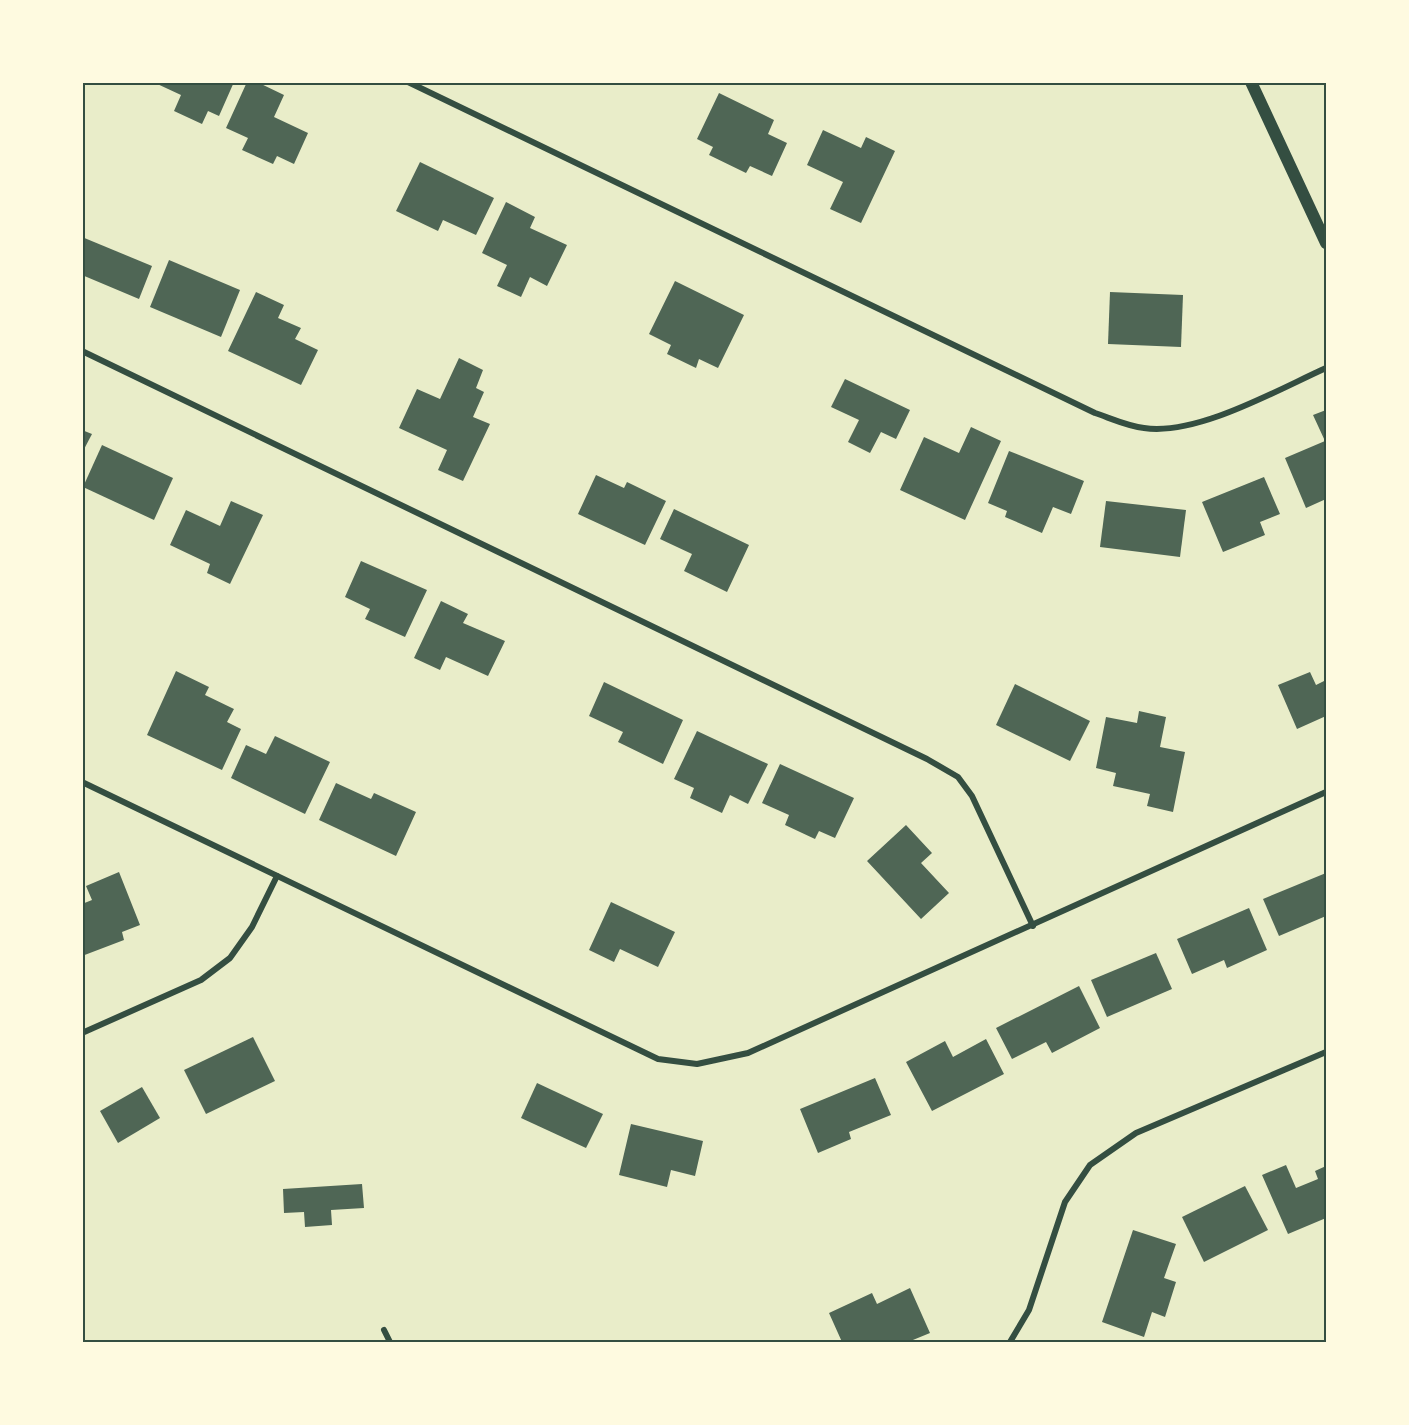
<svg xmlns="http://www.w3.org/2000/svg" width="1409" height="1425" font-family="Mulish,sans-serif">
	<rect width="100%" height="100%" fill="#e9edc9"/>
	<g fill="#4f6655">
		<path d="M153,82H234L219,116L208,111L202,124L174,111L181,95Z"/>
		<path d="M247,82H257L284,95L274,117L308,133L294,164L277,156L273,164L242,150L248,138L226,128Z"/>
		<path d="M719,93L774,120L768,134L787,143L772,176L750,166L746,173L709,155L713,147L697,139Z"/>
		<path d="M823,130L861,148L866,137L895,151L861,223L830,209L843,182L807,165Z"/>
		<path d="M420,162L494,198L476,235L443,220L438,231L396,211Z"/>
		<path d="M506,202L535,217L530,228L567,245L547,286L530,277L521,297L497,286L507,265L482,253Z"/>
		<path d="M82,237L152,266L139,299L82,275Z"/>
		<path d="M169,260L240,290L221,337L150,307Z"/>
		<path d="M675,281L744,315L718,368L699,359L696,368L667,354L671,345L649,334Z"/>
		<path d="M256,292L284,305L278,318L301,328L295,339L318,350L301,385L228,351Z"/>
		<path d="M1110,292L1183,295L1181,347L1108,344Z"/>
		<path d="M459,358L483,370L476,388L484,392L473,417L490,424L463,481L438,470L447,450L399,428L417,389L440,399Z"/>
		<path d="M845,379L910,410L896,439L881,432L870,453L848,442L859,420L831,407Z"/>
		<path d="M1326,410V499L1306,508L1285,458L1325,441L1313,415Z"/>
		<path d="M971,427L1001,441L965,520L900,490L924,437L959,453Z"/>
		<path d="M82,430L92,434L82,453Z"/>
		<path d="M102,445L173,478L154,520L83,487Z"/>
		<path d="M1009,451L1084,481L1071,514L1053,507L1042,533L1005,517L1007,511L988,503Z"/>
		<path d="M596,475L624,488L627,482L666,501L645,545L578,514Z"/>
		<path d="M1264,477L1280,514L1260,522L1265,535L1223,552L1202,502Z"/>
		<path d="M231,501L263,515L230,584L207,573L210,564L170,545L186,510L220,526Z"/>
		<path d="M1106,501L1186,510L1180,557L1100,547Z"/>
		<path d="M674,509L749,545L727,592L684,571L692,554L660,539Z"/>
		<path d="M361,561L427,590L405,637L365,619L370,609L345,597Z"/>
		<path d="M441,601L468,614L463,623L505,641L488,676L446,657L440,670L414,658Z"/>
		<path d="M176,671L209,687L205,695L234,709L227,722L241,729L222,770L147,735Z"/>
		<path d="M1310,672L1316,685L1326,680V716L1297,729L1278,685Z"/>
		<path d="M604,682L683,720L663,764L618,742L623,732L589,716Z"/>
		<path d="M1015,684L1090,721L1070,761L996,725Z"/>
		<path d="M1139,711L1166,717L1160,747L1185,752L1173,812L1147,806L1150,794L1113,786L1116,773L1096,768L1106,717L1137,723Z"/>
		<path d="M697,731L768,764L748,804L730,795L722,813L690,798L694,788L674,779Z"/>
		<path d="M275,736L330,762L305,814L231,778L246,745L266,754Z"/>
		<path d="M780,764L854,798L835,838L819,831L815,839L785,825L789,815L762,803Z"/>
		<path d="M336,783L371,799L374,793L416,812L396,856L319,820Z"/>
		<path d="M906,825L932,853L921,863L949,893L921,919L867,861Z"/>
		<path d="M119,872L140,925L122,932L124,940L82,956V904L92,900L86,886Z"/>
		<path d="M1326,873V916L1279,936L1263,899Z"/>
		<path d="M611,902L675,932L658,967L620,949L614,962L589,950Z"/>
		<path d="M1249,908L1267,950L1227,968L1224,960L1192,974L1177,939Z"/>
		<path d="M1156,953L1172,989L1107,1017L1091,980Z"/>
		<path d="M1079,986L1100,1028L1052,1053L1046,1042L1012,1059L996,1028Z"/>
		<path d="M253,1037L275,1081L206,1114L184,1070Z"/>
		<path d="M986,1039L1004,1074L932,1111L906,1062L945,1041L953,1057Z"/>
		<path d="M875,1078L891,1115L849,1132L851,1139L818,1153L800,1109Z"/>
		<path d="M537,1083L603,1114L586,1148L521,1118Z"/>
		<path d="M142,1087L160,1118L118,1143L100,1111Z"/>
		<path d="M631,1124L703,1141L695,1176L671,1170L667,1187L619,1175Z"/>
		<path d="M1286,1165L1296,1188L1318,1179L1315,1171L1326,1166V1218L1288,1234L1262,1175Z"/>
		<path d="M362,1184L364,1208L331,1210L332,1225L305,1227L304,1212L284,1213L283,1189Z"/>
		<path d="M1245,1186L1268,1230L1204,1262L1182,1217Z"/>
		<path d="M1133,1230L1176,1244L1164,1278L1176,1282L1165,1317L1152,1312L1144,1337L1102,1322Z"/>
		<path d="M910,1288L930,1333L908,1342H842L829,1313L872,1293L877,1304Z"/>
	</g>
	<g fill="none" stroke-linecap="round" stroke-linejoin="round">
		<g stroke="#344e41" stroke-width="6">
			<path d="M408,82L1095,413C1110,418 1127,426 1144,428C1197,436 1277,390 1326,368"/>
			<path d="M82,351L927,759L958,777L972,796L1033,926"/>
			<path d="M82,782L658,1059L697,1064L748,1053L1326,792"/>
			<path d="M82,1033L201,980L230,958L252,927L277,876"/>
			<path d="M384,1330L390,1342"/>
			<path d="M1010,1342L1029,1310L1065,1202L1090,1165L1136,1133L1326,1052"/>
		</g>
		<path stroke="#344e41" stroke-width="12" d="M1251,82L1326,243"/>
	</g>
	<rect width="1409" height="1425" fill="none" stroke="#fefae0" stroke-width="168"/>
	<rect x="84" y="84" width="1241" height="1257" fill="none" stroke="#344e41" stroke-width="2"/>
</svg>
